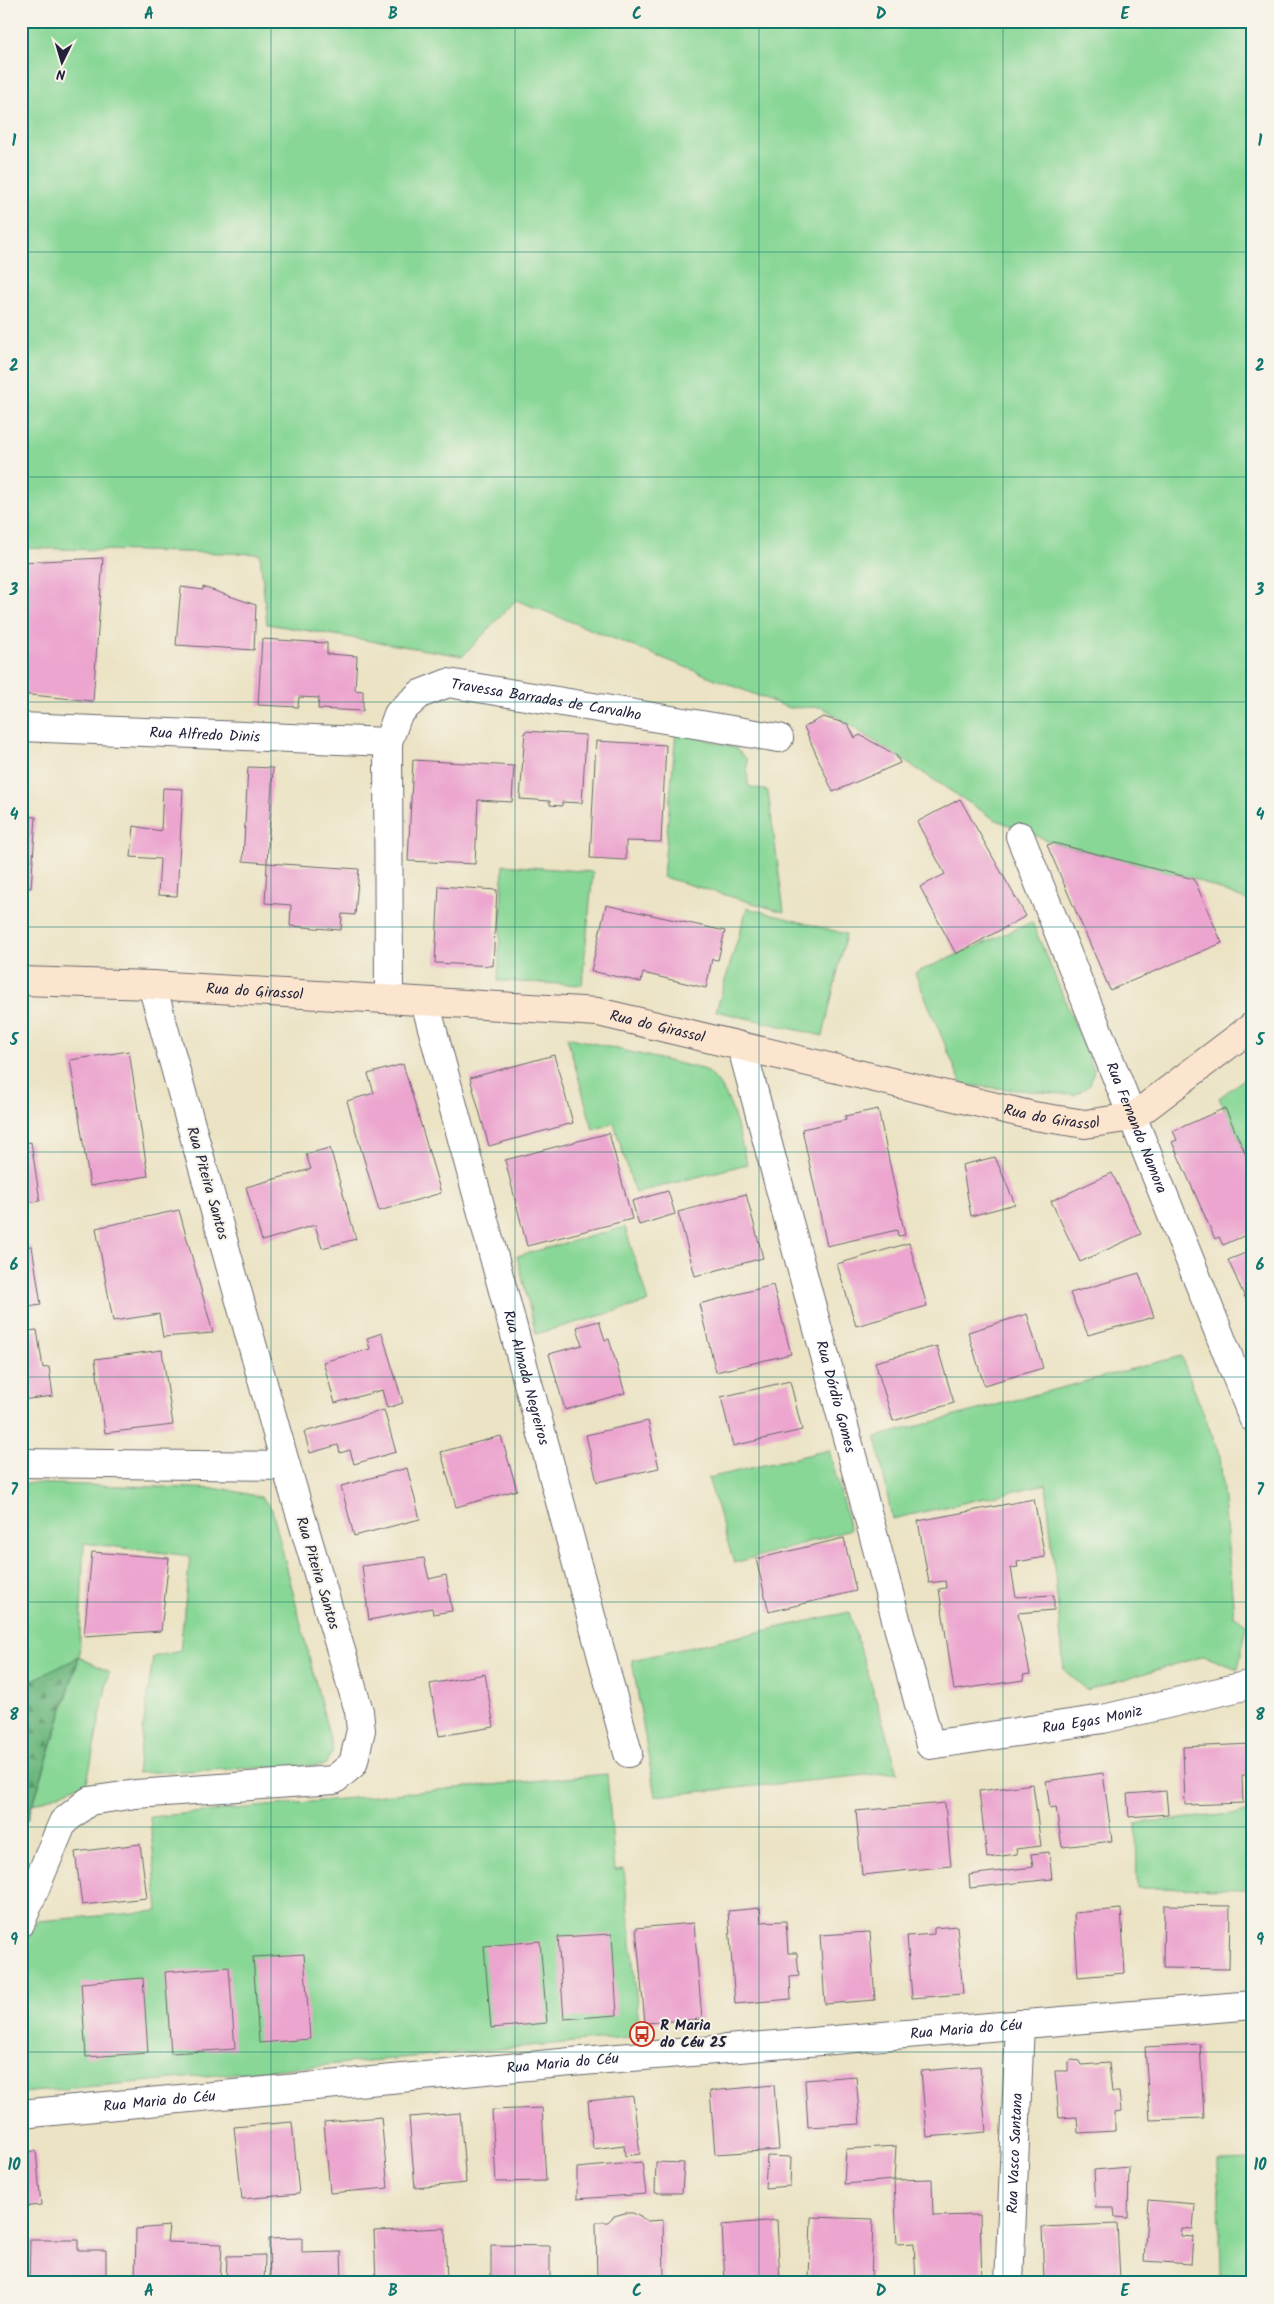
<svg xmlns="http://www.w3.org/2000/svg" width="1274" height="2304" font-family="Kalam,sans-serif">
	<defs>
		<pattern id="forest-firs" width="22" height="20" patternUnits="userSpaceOnUse" patternTransform="scale(1.25)"><rect width="22" height="20" fill="#6eb87f"/><path d="M5 1l3.5 6h-7zM16 11l3.5 6h-7z" fill="#5a9569"/></pattern>
	</defs>
	<rect width="100%" height="100%" fill="#f7f3e8"/>
	<filter id="ink" filterUnits="userSpaceOnUse"><feTurbulence type="fractalNoise" baseFrequency=".02" numOctaves="2"/><feDisplacementMap in="SourceGraphic" scale="10" xChannelSelector="R" yChannelSelector="G"/><feConvolveMatrix kernelMatrix="1 2 1 2 8 2 1 2 1" color-interpolation-filters="sRGB"/></filter>
	<filter id="wash" filterUnits="userSpaceOnUse"><feTurbulence type="fractalNoise" baseFrequency=".0096" numOctaves="4" result="noise"/><feDisplacementMap in="SourceGraphic" scale="20" xChannelSelector="R" yChannelSelector="G"/><feGaussianBlur stdDeviation="1.12" result="paint"/><feColorMatrix in="noise" values="0 0 0 0 0 0 0 0 0 0 0 0 0 0 0 0 0 1.4 0 .05"/><feComposite in="paint" operator="in"/></filter>
	<g filter="url(#wash)">
		<rect width="100%" height="100%" fill="#ebe3c4"/>
		<g fill="#88d796" stroke="#557c68">
			<path d="M21,21H1253V903L1194,879L1054,843L994,819L822,707L789,708L516,600L463,656L267,624L260,554L21,548Z"/>
			<path d="M676,731L736,748L747,760L748,786L768,791L784,912L663,877Z"/>
			<path d="M503,865L593,872L582,985L498,981Z"/>
			<path d="M747,908L846,934L823,1036L716,1011Z"/>
			<path d="M1032,922L1094,1070L1090,1085L1075,1095L962,1085L915,973Z"/>
			<path d="M567,1037L706,1070C734,1094 737,1130 747,1164L635,1193L614,1123L593,1130Z"/>
			<path d="M1253,1072V1168L1219,1098Z"/>
			<path d="M625,1227L648,1302L536,1334L517,1256Z"/>
			<path d="M1181,1356L1220,1456L1234,1615L1247,1625L1238,1669L1204,1656L1087,1690L1064,1670L1046,1484L892,1519L876,1437Z"/>
			<path d="M829,1450L850,1530L734,1563L708,1478Z"/>
			<path d="M21,1483L224,1489L261,1497L272,1509L333,1751L325,1765L137,1773L153,1657L180,1651L190,1556L84,1543L79,1657L109,1672L87,1782L33,1805L79,1658L21,1686Z"/>
			<path d="M849,1612L898,1772L655,1796L632,1660Z"/>
			<path d="M607,1774L615,1870L624,1869L640,2036L21,2093V1951L38,1921L158,1911L150,1817Z"/>
			<path d="M1253,1812V1889L1137,1888L1136,1823Z"/>
			<path d="M1253,2159V2276L1221,2275L1218,2160Z"/>
		</g>
		<path fill="url(#forest-firs)" stroke="#486d5d" d="M79,1657L28,1819L21,1821V1686Z"/>
		<g id="blocks">
			<g fill="#eca5cf">
				<path d="M103,558L93,701L21,694V562Z"/>
				<path d="M181,587L203,590V587L256,605L254,650L176,645Z"/>
				<path d="M262,639L327,643V654L357,656L355,690L363,691V711L318,709L319,698L299,697L298,707L258,705Z"/>
				<path d="M823,717L848,724L855,738L860,735L896,755L900,763L833,792L804,727Z"/>
				<path d="M525,731L586,735L582,803L562,802V806L550,805V801L520,799Z"/>
				<path d="M596,741L666,745L661,842L626,841V860L590,858Z"/>
				<path d="M413,760L514,766L512,802L478,800L475,864L408,861Z"/>
				<path d="M248,767L273,768L267,863L359,869L355,915L342,914L341,930L290,926L291,905L265,903L267,863L243,861Z"/>
				<path d="M163,788L183,789L177,896L158,895L160,859L131,857L134,826L161,831Z"/>
				<path d="M960,799L1026,916L956,954L920,887L945,874L917,822Z"/>
				<path d="M21,816L36,817L31,888L21,887Z"/>
				<path d="M1054,843L1194,879L1222,943L1110,990L1047,845Z"/>
				<path d="M439,886L497,890L493,966L435,963Z"/>
				<path d="M606,905L725,931L718,960L712,959L706,988L643,973L641,982L591,971Z"/>
				<path d="M129,1051L148,1176L90,1186L70,1060Z"/>
				<path d="M554,1055L573,1123L489,1146L470,1078Z"/>
				<path d="M403,1064L441,1193L379,1211L347,1101L374,1093L368,1074Z"/>
				<path d="M1225,1108L1253,1171V1232L1223,1245L1219,1237L1215,1239L1172,1142L1177,1140L1173,1131Z"/>
				<path d="M878,1109L905,1235L898,1236L897,1230L827,1246L802,1129L846,1120L845,1116Z"/>
				<path d="M609,1133L632,1219L527,1246L505,1160Z"/>
				<path d="M31,1142L40,1201L21,1204V1144Z"/>
				<path d="M330,1148L356,1239L322,1248L315,1225L262,1241L246,1187L311,1169L306,1154Z"/>
				<path d="M995,1157L1015,1204L971,1216L962,1165Z"/>
				<path d="M1112,1173L1141,1234L1080,1262L1051,1201Z"/>
				<path d="M668,1191L675,1214L639,1225L632,1201Z"/>
				<path d="M746,1194L763,1258L695,1276L678,1212Z"/>
				<path d="M179,1210L213,1333L163,1337L159,1314L113,1321L96,1228Z"/>
				<path d="M909,1243L927,1306L856,1326L837,1264Z"/>
				<path d="M32,1246L41,1305L21,1308V1247Z"/>
				<path d="M1253,1250V1315L1228,1260Z"/>
				<path d="M1139,1273L1154,1317L1088,1335L1070,1293Z"/>
				<path d="M773,1285L791,1354L716,1372L699,1304Z"/>
				<path d="M1027,1314L1043,1368L984,1385L968,1332Z"/>
				<path d="M599,1321L605,1340L609,1339L625,1393L565,1410L549,1354L582,1345L577,1327Z"/>
				<path d="M37,1330L43,1368L49,1367L53,1396L21,1400V1332Z"/>
				<path d="M382,1333L403,1403L387,1408L382,1390L335,1403L323,1362L370,1349L367,1338Z"/>
				<path d="M937,1346L954,1403L893,1421L875,1362Z"/>
				<path d="M162,1350L173,1425L105,1433L95,1359Z"/>
				<path d="M790,1381L802,1430L733,1446L721,1397Z"/>
				<path d="M384,1410L396,1452L354,1464L350,1450L340,1453L338,1445L310,1453L304,1432Z"/>
				<path d="M648,1421L659,1468L597,1482L586,1435Z"/>
				<path d="M501,1436L517,1490L456,1507L441,1452Z"/>
				<path d="M407,1468L420,1519L354,1536L341,1486Z"/>
				<path d="M1034,1499L1045,1557L1017,1562L1018,1567L1011,1568L1016,1597L1054,1595V1610L1018,1613L1030,1674L1023,1675L1024,1680L954,1690L939,1589L946,1588L945,1581L929,1583L918,1521Z"/>
				<path d="M844,1538L856,1591L769,1612L756,1559Z"/>
				<path d="M92,1552L169,1558L161,1631L84,1636Z"/>
				<path d="M424,1558L429,1579L446,1575L452,1611L433,1614L432,1608L369,1620L362,1566Z"/>
				<path d="M485,1674L494,1727L439,1736L430,1684Z"/>
				<path d="M1253,1744V1775H1242L1243,1803L1185,1805L1183,1747Z"/>
				<path d="M1103,1773L1112,1841L1062,1847L1056,1807L1050,1808L1046,1781Z"/>
				<path d="M1033,1784L1041,1846L1016,1849L1017,1854L987,1858L979,1791Z"/>
				<path d="M1166,1791L1168,1814L1129,1817L1127,1794Z"/>
				<path d="M945,1803L951,1866L862,1875L856,1811Z"/>
				<path d="M140,1844L147,1898L82,1905L75,1852Z"/>
				<path d="M1049,1852L1052,1879L970,1888L969,1875L1033,1867L1031,1854Z"/>
				<path d="M1164,1905L1230,1906L1229,1969L1163,1968Z"/>
				<path d="M760,1908L761,1922L786,1921L788,1953H797L799,1976L790,1977L791,1999L735,2004L728,1911Z"/>
				<path d="M1121,1909L1125,1973L1078,1977L1074,1913Z"/>
				<path d="M694,1923L702,2019L645,2023L636,1928Z"/>
				<path d="M957,1926L963,1994L912,1998L907,1936L934,1934V1928Z"/>
				<path d="M870,1932L875,2000L825,2004L820,1935Z"/>
				<path d="M612,1934L617,2015L564,2019L558,1937Z"/>
				<path d="M540,1941L547,2023L491,2028L484,1946Z"/>
				<path d="M304,1954L310,2039L259,2043L253,1957Z"/>
				<path d="M229,1967L235,2049L171,2053L165,1972Z"/>
				<path d="M143,1978L148,2053L86,2057L81,1983Z"/>
				<path d="M1200,2044L1204,2118L1150,2120L1145,2047Z"/>
				<path d="M1072,2060L1079,2061L1081,2065L1109,2063L1112,2092H1119L1121,2111L1115,2112V2131L1078,2133L1077,2117L1059,2118L1055,2071H1068V2063Z"/>
				<path d="M980,2066L986,2132L927,2137L921,2071Z"/>
				<path d="M856,2076L860,2124L808,2127L805,2080Z"/>
				<path d="M774,2085L779,2150L715,2154L710,2091Z"/>
				<path d="M633,2096L640,2154L625,2156L624,2145L593,2149L588,2101Z"/>
				<path d="M542,2108L546,2181L496,2182L492,2110Z"/>
				<path d="M460,2113L466,2183L415,2188L409,2117Z"/>
				<path d="M381,2117L388,2188L330,2193L324,2122Z"/>
				<path d="M292,2122L299,2194L242,2199L234,2127Z"/>
				<path d="M896,2146L894,2180L932,2179L933,2216L980,2215L982,2283H916L914,2243L897,2244L894,2180L844,2184L846,2149Z"/>
				<path d="M36,2151L41,2205L21,2207V2152Z"/>
				<path d="M767,2156L791,2157L790,2186L765,2188Z"/>
				<path d="M642,2162L646,2194L577,2199V2168Z"/>
				<path d="M656,2162L684,2163L682,2193H655Z"/>
				<path d="M1129,2167L1128,2218L1115,2217L1114,2208H1096L1094,2170Z"/>
				<path d="M1148,2200L1195,2204L1193,2229L1182,2228L1181,2236L1193,2237L1191,2264L1144,2261Z"/>
				<path d="M625,2213H633L648,2221L663,2220L664,2283H597L596,2222H608L614,2216Z"/>
				<path d="M811,2217L873,2219L871,2283L809,2280Z"/>
				<path d="M777,2220L780,2283H725L722,2225Z"/>
				<path d="M1117,2224L1120,2279L1044,2282L1042,2227Z"/>
				<path d="M169,2226L167,2242L222,2244L220,2283H135L136,2229Z"/>
				<path d="M445,2228L447,2283H376L374,2231Z"/>
				<path d="M302,2238V2253L341,2252L342,2283H270L269,2239Z"/>
				<path d="M30,2240H78V2250H106V2283H29Z"/>
				<path d="M491,2245L550,2246V2283H491Z"/>
				<path d="M265,2255L264,2283H226L227,2256Z"/>
			</g>
		</g>
	</g>
	<g filter="url(#ink)">
		<use href="#blocks" fill-opacity="0" stroke="#68666b" stroke-width="1"/>
		<g fill="none" stroke-linecap="round" stroke-linejoin="round">
			<defs>
				<g id="street">
					<path id="s1" d="M21,727L388,742"/>
					<path id="s2" d="M1020,836L1253,1418"/>
					<path id="s3" d="M389,998L388,742L398,714L420,694L448,683L779,738"/>
					<path id="s4" d="M425,1002L628,1753"/>
					<path id="s5" d="M742,1048L930,1745L1103,1719L1253,1684"/>
					<path d="M21,1463L286,1466"/>
					<path d="M21,1922L63,1822L89,1801L136,1794L334,1780L353,1764L361,1730L359,1711L286,1466L152,985"/>
					<path id="s6" d="M21,2114L571,2062L1253,2005"/>
					<path id="s7" d="M1009,2283L1020,2024"/>
				</g>
				<g id="secondary">
					<path id="s8" d="M21,981L152,985L598,1012L1034,1116L1085,1124L1133,1117L1253,1026"/>
				</g>
			</defs>
			<use href="#street" stroke="#68666b" stroke-width="30"/>
			<use href="#secondary" stroke="#68666b" stroke-width="30"/>
			<use href="#street" stroke="#fff" stroke-width="28"/>
			<use href="#secondary" stroke="#fce5cf" stroke-width="28"/>
		</g>
	</g>
	<path fill="none" stroke="#0f766e" stroke-width="1" stroke-opacity="0.55" d="M271,21V2283M515,21V2283M759,21V2283M1003,21V2283M21,252H1253M21,477H1253M21,702H1253M21,927H1253M21,1152H1253M21,1377H1253M21,1602H1253M21,1827H1253M21,2052H1253"/>
	<defs>
		<symbol id="bus-ring" viewBox="-11 -11 22 22"><circle r="9.5" fill="#f7f3e8" stroke="#c8321e" stroke-width="1.5"/><path d="M-5-6H5V4H4V6H2V4H-2V6H-4V4H-5ZM-3.5-4V0h7V-4ZM-3.5 1.2v1.5H-2V1.2ZM2 1.2v1.5H3.5V1.2Z" fill="#c8321e"/></symbol>
	</defs>
	<g fill-rule="evenodd">
		<use href="#bus-ring" x="628" y="2020" width="28" height="28"/>
	</g>
	<g text-anchor="middle" stroke-width="4" stroke-linejoin="round" paint-order="stroke">
		<g font-size="15" fill="#22223b" stroke="#f7f3e8">
			<text dy="5" stroke="none"><textPath href="#s3" startOffset="445">Travessa Barradas de Carvalho</textPath></text>
			<text dy="5" stroke="none"><textPath href="#s1" startOffset="184">Rua Alfredo Dinis</textPath></text>
			<text dy="5" stroke="none"><textPath href="#s8" startOffset="234">Rua do Girassol</textPath></text>
			<text dy="5" stroke="none"><textPath href="#s8" startOffset="639">Rua do Girassol</textPath></text>
			<text dy="5" stroke="none"><textPath href="#s8" startOffset="1044">Rua do Girassol</textPath></text>
			<text dy="5" stroke="none"><textPath href="#s2" startOffset="314">Rua Fernando Namora</textPath></text>
			<text transform="translate(208 1183) rotate(74)" y="5">Rua Piteira Santos</text>
			<text dy="5" stroke="none"><textPath href="#s4" startOffset="389">Rua Almada Negreiros</textPath></text>
			<text dy="5" stroke="none"><textPath href="#s5" startOffset="361">Rua Dórdio Gomes</textPath></text>
			<text transform="translate(318 1573) rotate(73)" y="5">Rua Piteira Santos</text>
			<text dy="5" stroke="none"><textPath href="#s5" startOffset="886">Rua Egas Moniz</textPath></text>
			<text dy="5" stroke="none"><textPath href="#s6" startOffset="949">Rua Maria do Céu</textPath></text>
			<text dy="5" stroke="none"><textPath href="#s6" startOffset="544">Rua Maria do Céu</textPath></text>
			<text dy="5" stroke="none"><textPath href="#s6" startOffset="139">Rua Maria do Céu</textPath></text>
			<text dy="5" stroke="none"><textPath href="#s7" startOffset="130">Rua Vasco Santana</textPath></text>
		</g>
		<g font-size="15" font-weight="bold" fill="#22223b" stroke="#f7f3e8" text-anchor="start">
			<text x="660" y="2030">R Maria<tspan x="660" dy="17">do Céu 25</tspan></text>
		</g>
	</g>
	<rect width="1274" height="2304" fill="none" stroke="#f7f3e8" stroke-width="55"/>
	<g transform="translate(62 62) rotate(185)" stroke="#f7f3e8" stroke-width="4" paint-order="stroke">
	<path d="M0-4L9 19L0 12L-9 19Z" fill="#22223b"/>
	<text y="-8" font-size="14" font-weight="bold" text-anchor="middle" fill="#22223b">N</text>
	</g>
	<rect x="28" y="28" width="1218" height="2248" fill="none" stroke="#0f766e" stroke-width="2"/>
	<g font-size="16" text-anchor="middle" font-weight="bold" fill="#0f766e">
		<text x="149" y="19">A</text>
		<text x="393" y="19">B</text>
		<text x="637" y="19">C</text>
		<text x="881" y="19">D</text>
		<text x="1125" y="19">E</text>
		<text x="14" y="146">1</text>
		<text x="1260" y="146">1</text>
		<text x="14" y="371">2</text>
		<text x="1260" y="371">2</text>
		<text x="14" y="595">3</text>
		<text x="1260" y="595">3</text>
		<text x="14" y="820">4</text>
		<text x="1260" y="820">4</text>
		<text x="14" y="1045">5</text>
		<text x="1260" y="1045">5</text>
		<text x="14" y="1270">6</text>
		<text x="1260" y="1270">6</text>
		<text x="14" y="1495">7</text>
		<text x="1260" y="1495">7</text>
		<text x="14" y="1720">8</text>
		<text x="1260" y="1720">8</text>
		<text x="14" y="1945">9</text>
		<text x="1260" y="1945">9</text>
		<text x="14" y="2170">10</text>
		<text x="1260" y="2170">10</text>
		<text x="149" y="2296">A</text>
		<text x="393" y="2296">B</text>
		<text x="637" y="2296">C</text>
		<text x="881" y="2296">D</text>
		<text x="1125" y="2296">E</text>
	</g>
</svg>
